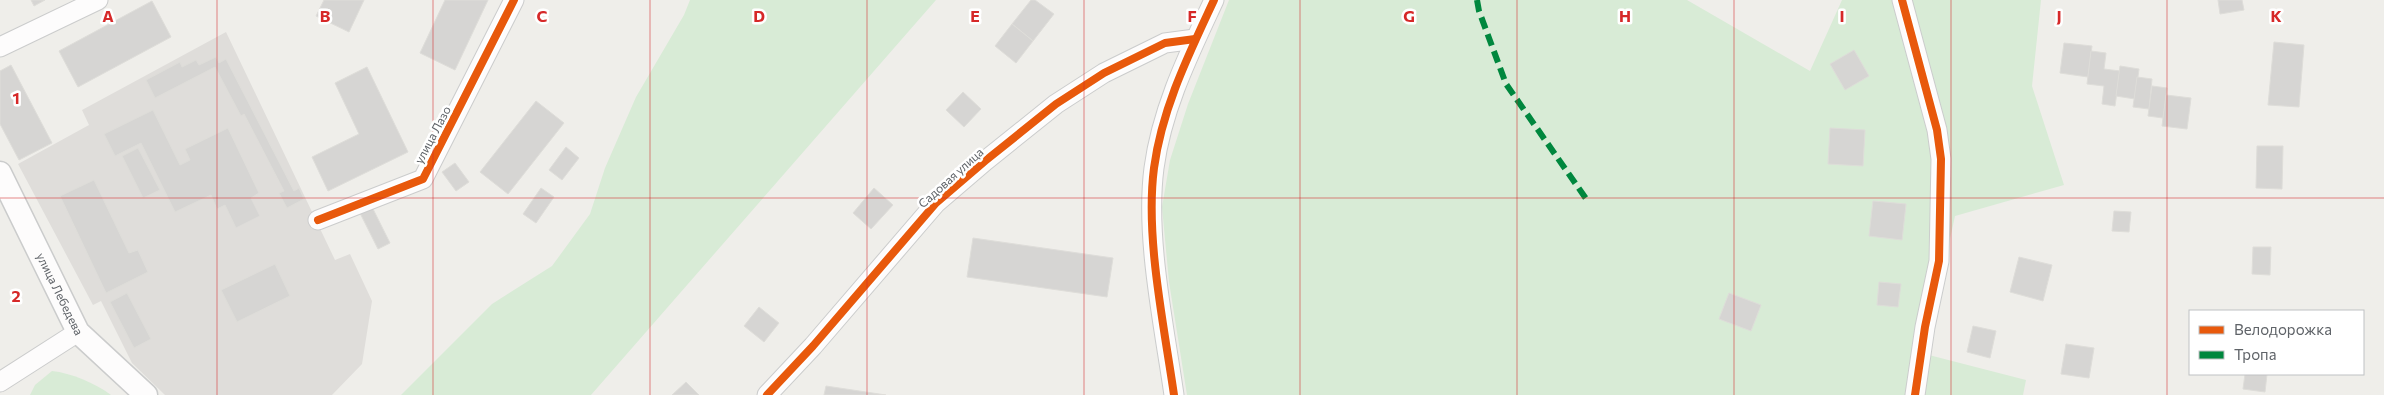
<svg xmlns="http://www.w3.org/2000/svg" width="2384" height="395" font-family="Commissioner,sans-serif">
	<rect width="100%" height="100%" fill="#efeeea"/>
	<path fill="#dfddda" d="M226,32L335,260L350,254L372,301L362,364L332,395H165L132,363L101,301L93,305L18,164L89,125L82,110Z"/>
	<g fill="#d8ebd6">
		<path d="M690,0H936L591,395H401L492,304L552,266L590,214L605,168L636,97L684,15Z"/>
		<path d="M1229,0H1687L1810,71L1842,0H2041L2032,86L2064,185L1955,216L1925,354L2026,380L2023,395H1187L1169,282L1162,207L1170,160L1188,104Z"/>
		<path d="M52,371C71,373 95,383 111,395H30L35,385Z"/>
	</g>
	<g fill="#d6d5d3" stroke="#deddd9">
		<path d="M31,0H45L34,6Z"/>
		<path d="M324,0H364L349,32L316,16Z"/>
		<path d="M445,0H488L455,70L420,53Z"/>
		<path d="M1031,0H1035L1054,14L1033,41L1012,24Z"/>
		<path d="M2218,0H2242L2244,10L2220,14Z"/>
		<path d="M152,1L171,37L78,87L59,51Z"/>
		<path d="M1012,24L1033,41L1016,63L995,46Z"/>
		<path d="M2274,42L2304,45L2299,107L2268,105Z"/>
		<path d="M2064,43L2092,46L2088,77L2060,73Z"/>
		<path d="M1854,50L1869,76L1845,90L1830,64Z"/>
		<path d="M2091,51L2106,53L2104,69L2120,71L2115,106L2102,104L2104,86L2087,84Z"/>
		<path d="M216,57L219,63L226,59L294,191L299,188L304,199L287,208L279,193L284,191L244,114L241,116L215,67L155,98L146,80L180,62L182,67L196,60L199,65Z"/>
		<path d="M11,65L52,143L19,160L0,124V71Z"/>
		<path d="M2120,66L2139,69L2135,99L2116,96Z"/>
		<path d="M367,67L408,152L328,191L312,157L359,134L335,83Z"/>
		<path d="M2137,77L2152,79L2149,109L2133,107Z"/>
		<path d="M2152,86L2167,88L2163,118L2148,116Z"/>
		<path d="M963,92L981,109L964,127L946,110Z"/>
		<path d="M2166,95L2191,98L2187,129L2162,126Z"/>
		<path d="M536,101L564,123L508,194L480,172Z"/>
		<path d="M153,110L180,165L190,160L185,149L228,128L259,193L251,198L260,216L236,228L225,205L217,209L211,195L175,212L141,143L115,156L104,134Z"/>
		<path d="M1830,128L1865,130L1863,166L1828,164Z"/>
		<path d="M2257,146H2283L2282,189L2256,188Z"/>
		<path d="M566,147L579,158L562,180L549,170Z"/>
		<path d="M138,148L160,190L143,198L122,156Z"/>
		<path d="M455,163L469,182L456,191L442,172Z"/>
		<path d="M94,180L129,253L138,250L148,272L106,293L60,196Z"/>
		<path d="M541,188L554,197L536,223L523,214Z"/>
		<path d="M874,188L893,205L871,229L853,213Z"/>
		<path d="M1873,201L1906,204L1902,240L1869,236Z"/>
		<path d="M372,207L390,243L378,249L360,213Z"/>
		<path d="M2114,211L2131,212L2129,232L2112,231Z"/>
		<path d="M973,238L1113,258L1107,297L967,277Z"/>
		<path d="M2253,247H2271L2270,275L2252,274Z"/>
		<path d="M2019,257L2052,265L2043,301L2010,292Z"/>
		<path d="M275,264L290,296L237,322L221,290Z"/>
		<path d="M1879,282L1901,284L1898,307L1877,305Z"/>
		<path d="M127,293L151,339L134,348L110,302Z"/>
		<path d="M1729,293L1761,305L1751,331L1719,319Z"/>
		<path d="M759,307L779,323L764,342L744,326Z"/>
		<path d="M1973,326L1996,331L1990,358L1967,352Z"/>
		<path d="M2066,344L2094,348L2089,378L2061,374Z"/>
		<path d="M2245,374H2267L2265,392L2243,389Z"/>
		<path d="M686,382L699,395H672Z"/>
		<path d="M826,386L886,395H824Z"/>
	</g>
	<g fill="none" stroke-linecap="round" stroke-linejoin="round">
		<defs>
			<g id="minor">
				<path d="M1902,0L1937,130L1941,159L1939,261L1925,327L1915,395"/>
				<path d="M0,47L98,0"/>
				<path d="M318,220L423,179L514,0"/>
				<path d="M0,382L78,332"/>
				<path d="M767,395L813,346L936,203L985,161L1056,104L1104,73L1165,43L1195,39"/>
				<path d="M1174,395C1164,325 1145,237 1154,168C1162,108 1189,54 1214,0"/>
			</g>
			<g id="tertiary">
				<path id="s1" d="M0,173L78,332L146,395"/>
			</g>
		</defs>
		<use href="#minor" stroke="#cbcccc" stroke-width="21"/>
		<use href="#tertiary" stroke="#cbcccc" stroke-width="25"/>
		<use href="#minor" stroke="#fdfcfc" stroke-width="19"/>
		<use href="#tertiary" stroke="#fdfcfc" stroke-width="22"/>
		<path stroke="#00873e" stroke-width="6" stroke-dasharray="12 6" stroke-linecap="butt" d="M1477,0L1479,11L1506,84L1587,200"/>
		<defs>
			<g id="cycleway">
				<path d="M1902,0L1937,130L1941,159L1939,261L1925,327L1915,395"/>
				<path d="M318,220L423,179L514,0"/>
				<path d="M767,395L813,346L936,203L985,161L1056,104L1104,73L1165,43L1195,39"/>
				<path d="M1174,395C1164,325 1145,237 1154,168C1162,108 1189,54 1214,0"/>
			</g>
		</defs>
		<use href="#cycleway" stroke="#fff" stroke-width="11"/>
		<use href="#cycleway" stroke="#e8590c" stroke-width="8"/>
	</g>
	<path fill="none" stroke="#d62828" stroke-width="1" stroke-opacity="0.55" d="M217,0V395M433,0V395M650,0V395M867,0V395M1084,0V395M1300,0V395M1517,0V395M1734,0V395M1951,0V395M2167,0V395M0,198H2384"/>
	<g text-anchor="middle" stroke-width="5" stroke-linejoin="round" paint-order="stroke">
		<g font-size="12" fill="#5f6368" stroke="#fff">
			<text transform="translate(433 135) rotate(-62)" y="4">улица Лазо</text>
			<text transform="translate(951 178) rotate(-42)" y="4">Садовая улица</text>
			<text dy="4" stroke="none"><textPath href="#s1" startOffset="135">улица Лебедева</textPath></text>
		</g>
	</g>
	<g font-size="16" text-anchor="middle" font-weight="bold" fill="#d62828" stroke="#fff" stroke-width="5" stroke-linejoin="round" paint-order="stroke">
		<text x="108" y="22">A</text>
		<text x="325" y="22">B</text>
		<text x="542" y="22">C</text>
		<text x="759" y="22">D</text>
		<text x="975" y="22">E</text>
		<text x="1192" y="22">F</text>
		<text x="1409" y="22">G</text>
		<text x="1625" y="22">H</text>
		<text x="1842" y="22">I</text>
		<text x="2059" y="22">J</text>
		<text x="2276" y="22">K</text>
		<text x="16" y="104">1</text>
		<text x="16" y="302">2</text>
	</g>
	<rect x="2189" y="310" width="175" height="65" fill="#ffffff" stroke="#bfc1c3"/>
	<rect x="2199" y="326" width="25" height="8" fill="#e8590c" stroke="#bfc1c3"/>
	<text x="2234" y="335" font-size="15" fill="#5f6368">Велодорожка</text>
	<rect x="2199" y="351" width="25" height="8" fill="#00873e" stroke="#bfc1c3"/>
	<text x="2234" y="360" font-size="15" fill="#5f6368">Тропа</text>
</svg>
